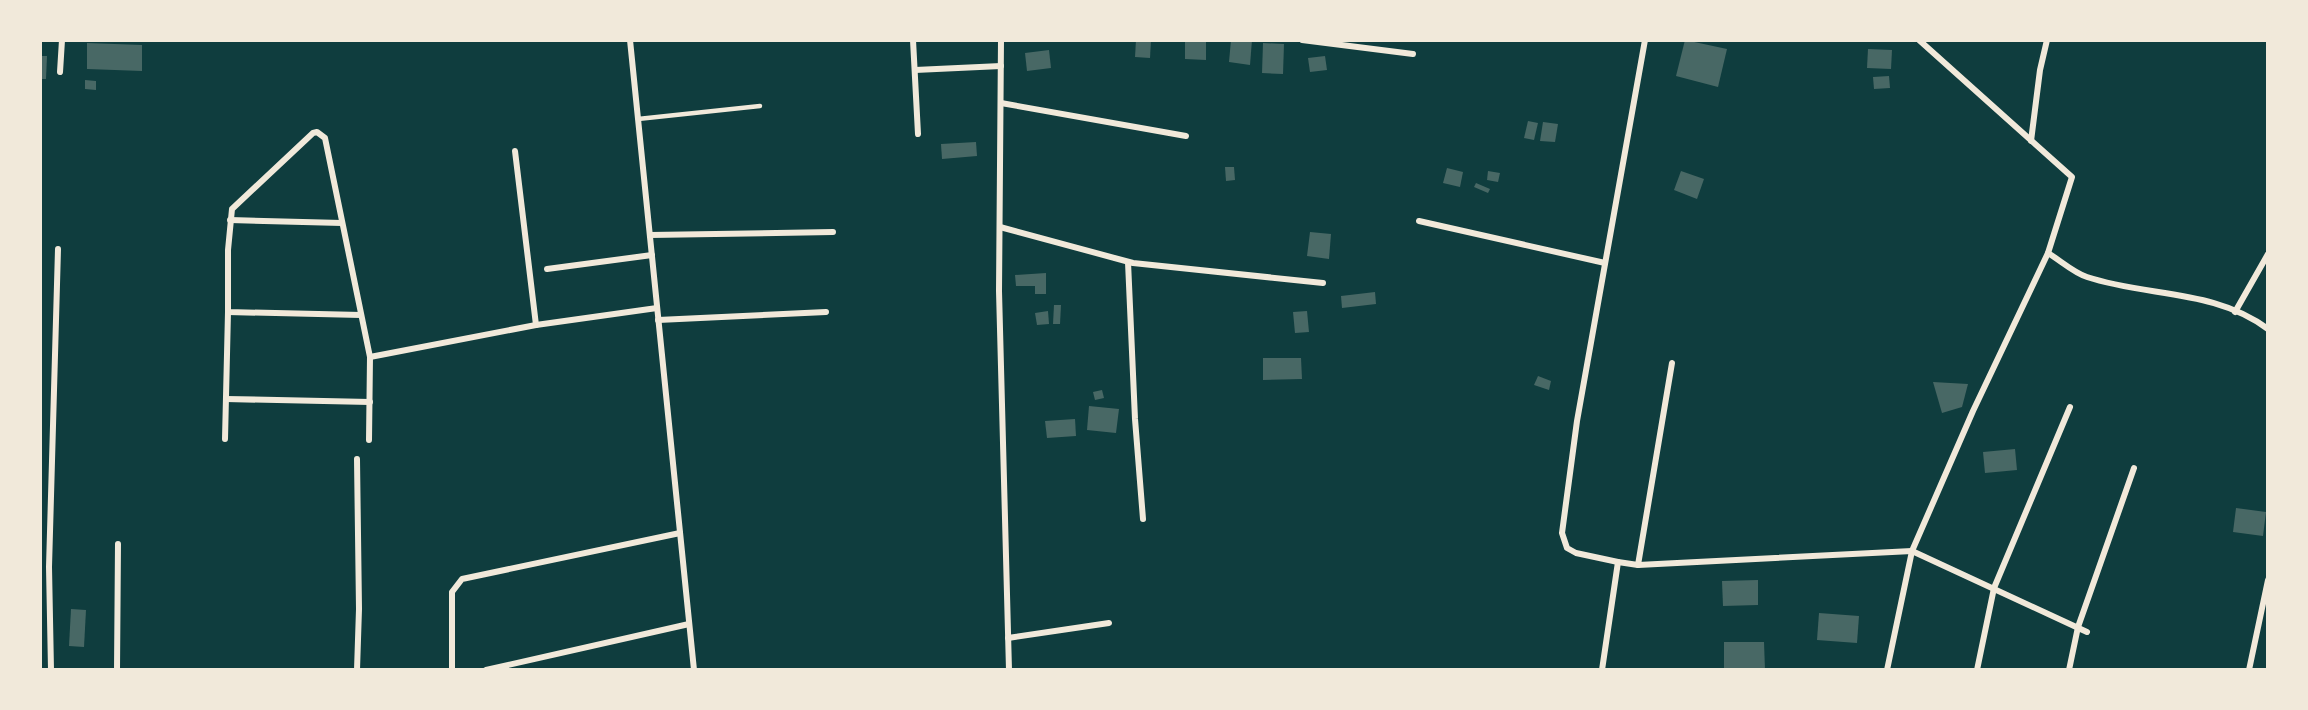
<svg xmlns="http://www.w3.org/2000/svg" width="2308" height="710" font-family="'Times New Roman',serif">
	<rect width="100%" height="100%" fill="#0f3d3e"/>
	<g fill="#486865">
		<path d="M1136,40H1151L1150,58L1135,57Z"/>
		<path d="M1185,40H1206V60L1185,59Z"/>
		<path d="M1231,40H1252L1250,65L1229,62Z"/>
		<path d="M1685,40L1727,49L1718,87L1676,76Z"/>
		<path d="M87,43L142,45V71L87,69Z"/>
		<path d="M1263,43L1284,44L1283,74L1262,73Z"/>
		<path d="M1868,49L1892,50L1891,69L1867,68Z"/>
		<path d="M1049,50L1051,68L1027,71L1025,53Z"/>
		<path d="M40,56H47L46,79H40Z"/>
		<path d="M1325,56L1327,70L1310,72L1308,58Z"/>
		<path d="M1889,76L1890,88L1874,89L1873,77Z"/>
		<path d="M85,80L96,81V90L85,89Z"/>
		<path d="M1528,121L1538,123L1534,140L1524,138Z"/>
		<path d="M1543,122L1558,124L1555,142L1540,141Z"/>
		<path d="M976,142L977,156L942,159L941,144Z"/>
		<path d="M1225,167H1234L1235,180L1226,181Z"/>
		<path d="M1447,168L1463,172L1460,187L1443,183Z"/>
		<path d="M1488,171L1500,173L1498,182L1487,180Z"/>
		<path d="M1681,171L1704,179L1697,199L1674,190Z"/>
		<path d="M1476,183L1490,189L1488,193L1474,187Z"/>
		<path d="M1310,232L1331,234L1329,259L1307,256Z"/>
		<path d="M1046,273V294H1035V286H1016L1015,275Z"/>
		<path d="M1375,292L1376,304L1342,308L1341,296Z"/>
		<path d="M1054,305H1061L1060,324H1053Z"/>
		<path d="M1048,311L1049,324L1037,325L1035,313Z"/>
		<path d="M1307,311L1309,332L1295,333L1293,312Z"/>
		<path d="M1263,358H1301L1302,379L1263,380Z"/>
		<path d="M1538,376L1551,381L1549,390L1534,385Z"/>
		<path d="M1933,382L1968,384L1962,407L1942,413Z"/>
		<path d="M1102,390L1104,398L1095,400L1093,392Z"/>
		<path d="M1089,406L1119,409L1116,433L1087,430Z"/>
		<path d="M1075,419L1076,436L1047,438L1045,421Z"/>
		<path d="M2015,449L2017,470L1985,473L1983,452Z"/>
		<path d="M2236,508L2266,512L2263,536L2233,532Z"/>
		<path d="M1758,580V605L1723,606L1722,581Z"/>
		<path d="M71,609L86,610L84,647L69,646Z"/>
		<path d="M1819,613L1859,616L1857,643L1817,640Z"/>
		<path d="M1724,642H1764L1765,670H1724Z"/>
	</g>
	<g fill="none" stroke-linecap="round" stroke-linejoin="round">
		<path stroke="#f1e9da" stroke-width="4.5" d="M638,119L760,106"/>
		<g stroke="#f1e9da" stroke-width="6">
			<path d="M630,40L694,670"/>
			<path d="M913,40L918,134"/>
			<path d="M1001,40L999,291L1009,670"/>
			<path d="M1302,40L1413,54"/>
			<path d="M915,70L1001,66"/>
			<path d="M60,72L62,40"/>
			<path d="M1001,103L1186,136"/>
			<path d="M2031,141L2040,70L2047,40"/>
			<path d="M515,151L536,325"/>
			<path d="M230,220L342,223"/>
			<path d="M1419,221L1605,263"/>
			<path d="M1000,227L1133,263L1323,283"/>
			<path d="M650,235L833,232"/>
			<path d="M2048,253C2061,261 2074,273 2087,277C2147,297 2215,289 2268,329"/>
			<path d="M1128,262L1135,419L1143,519"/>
			<path d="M547,269L652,255"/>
			<path d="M2235,312L2268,254"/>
			<path d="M361,315L228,312V250L232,209L313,133L317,132L325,138L370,357L369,440"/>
			<path d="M658,320L826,312"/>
			<path d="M370,357L536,325L657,308"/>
			<path d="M226,399L370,402"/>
			<path d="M225,439L228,312"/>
			<path d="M1618,562L1576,553L1567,548L1562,533L1577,421L1645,40"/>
			<path d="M1638,565L1672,363"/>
			<path d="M1008,638L1109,623"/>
			<path d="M51,670L49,567L58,249"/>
			<path d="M117,670L118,544"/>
			<path d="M357,670L359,609L357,459"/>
			<path d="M452,670V592L462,579L680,533"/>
			<path d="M486,670L689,624"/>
			<path d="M1602,670L1618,562L1638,565L1912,551L2087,632"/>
			<path d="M1887,670L1912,551L1973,411L2048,253L2072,177L1919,40"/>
			<path d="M1977,670L1994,588L2070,407"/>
			<path d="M2069,670L2078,627L2134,468"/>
			<path d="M2249,670L2268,580"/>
		</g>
	</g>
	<rect width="2308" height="710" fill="none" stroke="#f1e9da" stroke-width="84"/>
</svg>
